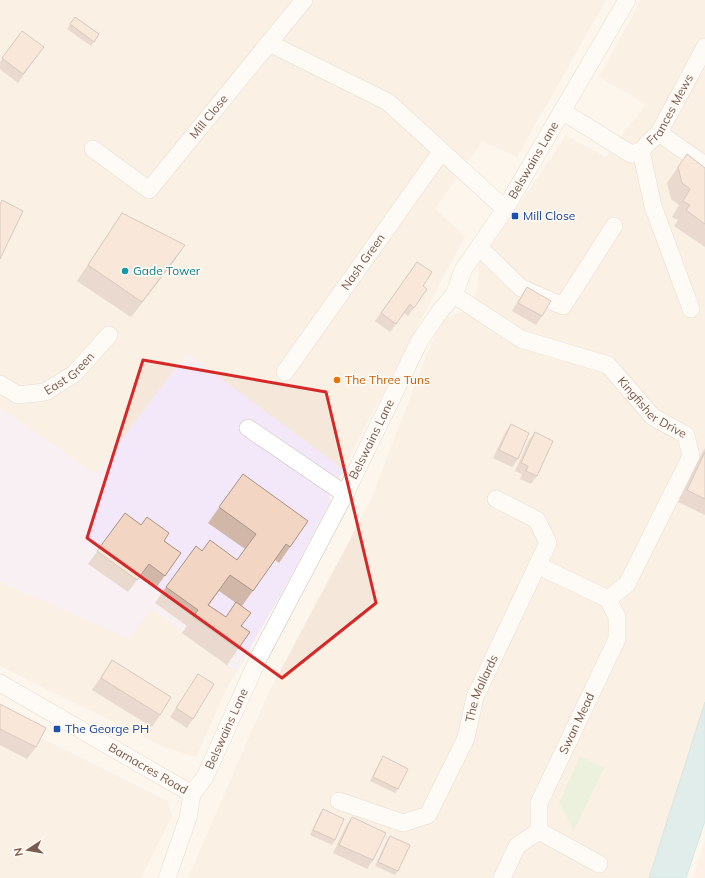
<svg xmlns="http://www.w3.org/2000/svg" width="705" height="878" font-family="Mulish,sans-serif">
	<rect width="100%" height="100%" fill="#fdf6ec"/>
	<g fill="#f5e8da">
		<path d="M0,0H606L517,157L482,141L435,209L465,236L356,444L225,692L196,757L162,746L0,666Z"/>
		<path d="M641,0H705V702L649,878H188L268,694L370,502L430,346L445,318L469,310L478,287L479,263L566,136L606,157L646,104L599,77Z"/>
		<path d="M0,718L168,801L172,816L141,878H0Z"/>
	</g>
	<path fill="#fde8e0" d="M705,840V878H693Z"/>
	<path fill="#f3e8fa" d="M187,353L345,471L328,487L330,502L282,593L262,627L237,672L151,609L129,639L0,582V408L96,474Z"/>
	<path fill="#d8ecc9" d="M580,756L604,768L574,830L559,803Z"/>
	<path fill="#bfe3e8" stroke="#a5d3da" d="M705,702V821L686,878H649Z"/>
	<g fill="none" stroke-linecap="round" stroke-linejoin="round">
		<defs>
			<g id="minor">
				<path d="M269,43L388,102L505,209"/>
				<path id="s1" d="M562,111L631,154L641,151L648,143L659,133L705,47"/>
				<path d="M659,133L705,165"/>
				<path id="s2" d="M93,149L149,190L304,0"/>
				<path d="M641,151L653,206L691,309"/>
				<path d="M479,247L521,288L563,306L614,226"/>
				<path id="s3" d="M454,295L521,339L608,365L653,417L686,435L691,456L627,584L608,599"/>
				<path id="s4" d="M285,372L441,152"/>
				<path id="s5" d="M0,384L18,395L45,392L74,374L109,335"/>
				<path d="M248,428L345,494"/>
				<path id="s6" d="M0,683L192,794"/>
				<path id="s7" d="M339,801L403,823L428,815L466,738L475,697L548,543L537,520L496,499"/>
				<path d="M539,831L599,864"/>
				<path id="s8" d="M167,878L188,818L192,794L205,777L259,657L345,494L419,342L440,311L454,295L463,270L505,209L627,0"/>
				<path id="s9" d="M502,878L517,846L539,831V803L617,639V617L608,599L537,565"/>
			</g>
		</defs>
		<use href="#minor" stroke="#d1beb0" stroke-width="18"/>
		<use href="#minor" stroke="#fff" stroke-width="17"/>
	</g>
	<g fill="#d1b7a8" fill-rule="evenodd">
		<path d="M75,17L99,34L91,46L67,29Z"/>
		<path d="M22,31L38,55L18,83L0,69V62Z"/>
		<path d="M687,154L705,168V247L674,226L678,220L672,217L679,205L671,199L667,183Z"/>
		<path d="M122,213L174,261L131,317L77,281Z"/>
		<path d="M417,262L423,286L427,289L408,316L404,313L390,332L375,321Z"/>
		<path d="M527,287L542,316L536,325L512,311L521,296Z"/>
		<path d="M511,424L518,459L512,467L493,458L505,433Z"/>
		<path d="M535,432L537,476L531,484L520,479L522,474L515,471L529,440Z"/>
		<path d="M705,448V515L678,502L702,453Z"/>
		<path d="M243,474L308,521L279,563L275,560L242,606V626L250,632L227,665L182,633L187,626L155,603L166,587L237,560L245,549L208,523ZM219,591L236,603L226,617L209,605Z"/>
		<path d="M125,513L181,553L156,588L140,576L128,592L88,564Z"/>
		<path d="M112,660L160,715L152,727L92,690Z"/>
		<path d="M198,674L193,719L187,728L170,717Z"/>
		<path d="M0,704L36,747L27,759L0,745Z"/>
		<path d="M383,756L398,789L395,793L370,781L380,761Z"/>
		<path d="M323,809L335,840L332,845L310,835L320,813Z"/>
		<path d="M352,817L373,860L367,869L333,853L346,826Z"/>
		<path d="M390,836L398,871L395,875L375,866L387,840Z"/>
	</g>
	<path fill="#aa9588" d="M185,245L174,261L131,317L142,302Z"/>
	<g fill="#f3d5c3" stroke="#aa9588">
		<path d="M75,17L99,34L94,42L70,24Z"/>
		<path d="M22,31L44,47L23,74L2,58Z"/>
		<path d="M687,154L705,168V224L686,210L690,205L683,201L690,189L682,183L678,167Z"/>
		<path d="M2,200L23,211L0,259V205Z"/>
		<path d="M122,213L185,245L142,302L88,265Z"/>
		<path d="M417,262L432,272L423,286L427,289L414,308L410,304L396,324L381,313Z"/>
		<path d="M527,287L551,301L542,316L518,303Z"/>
		<path d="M511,424L529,433L518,459L499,450Z"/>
		<path d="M535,432L553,441L537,476L526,471L528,466L521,463Z"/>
		<path d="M705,452V499L687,490Z"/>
		<path d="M243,474L308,521L290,547L286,544L253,591L230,575L208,605L226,617L236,602L251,613L241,626L250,632L238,649L193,617L198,610L166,587L196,546L202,551L210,540L237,560L256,534L219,507Z"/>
		<path d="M125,513L141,525L147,517L169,533L164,541L181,553L165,576L149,564L137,580L97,551Z"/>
		<path d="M112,660L171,697L160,715L101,678Z"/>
		<path d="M198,674L214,684L193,719L176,708Z"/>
		<path d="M0,704L46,728L36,747L0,729Z"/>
		<path d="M383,756L408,769L398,789L373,777Z"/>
		<path d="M323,809L344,819L335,840L313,830Z"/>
		<path d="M352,817L386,833L373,860L339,845Z"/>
		<path d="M390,836L410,845L398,871L378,862Z"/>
	</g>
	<path d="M0 0H705V878H0ZM143,360L326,392L376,603L282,678L87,538Z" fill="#fdf6ec" fill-opacity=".55" fill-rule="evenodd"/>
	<path fill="none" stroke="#d62828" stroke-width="3" stroke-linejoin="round" d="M143,360L326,392L376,603L282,678L87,538Z"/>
	<g fill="#1a4fb4" stroke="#fffaf3" stroke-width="1.5">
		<rect x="511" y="212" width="8" height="8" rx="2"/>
		<rect x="53" y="725" width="8" height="8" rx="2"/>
	</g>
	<circle fill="#0f9aa8" stroke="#fffaf3" stroke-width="1.5" cx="125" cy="271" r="4"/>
	<circle fill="#e8710a" stroke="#fffaf3" stroke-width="1.5" cx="337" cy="380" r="4"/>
	<g text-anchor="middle" stroke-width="3.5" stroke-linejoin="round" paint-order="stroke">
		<g font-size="12" fill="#7a5c4d" stroke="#fffaf3">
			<text dy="4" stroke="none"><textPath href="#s1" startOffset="143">Frances Mews</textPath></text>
			<text dy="4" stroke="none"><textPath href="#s2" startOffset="164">Mill Close</textPath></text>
			<text dy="4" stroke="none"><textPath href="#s8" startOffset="810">Belswains Lane</textPath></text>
			<text dy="4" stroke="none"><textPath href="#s4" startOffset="135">Nash Green</textPath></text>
			<text dy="4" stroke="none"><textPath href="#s5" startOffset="79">East Green</textPath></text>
			<text dy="4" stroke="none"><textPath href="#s3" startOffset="233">Kingfisher Drive</textPath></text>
			<text dy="4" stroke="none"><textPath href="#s8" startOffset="486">Belswains Lane</textPath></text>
			<text dy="4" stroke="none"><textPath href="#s7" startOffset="232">The Mallards</textPath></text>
			<text dy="4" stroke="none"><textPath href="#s9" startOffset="178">Swan Mead</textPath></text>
			<text dy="4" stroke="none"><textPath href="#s8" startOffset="162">Belswains Lane</textPath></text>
			<text dy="4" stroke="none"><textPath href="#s6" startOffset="171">Barnacres Road</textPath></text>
		</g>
		<g font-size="12" fill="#164399" stroke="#fffaf3" text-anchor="start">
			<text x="523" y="220">Mill Close</text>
			<text x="65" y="733">The George PH</text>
		</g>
		<g font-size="12" fill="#0d838f" stroke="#fffaf3" text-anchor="start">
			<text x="133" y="275">Gade Tower</text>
		</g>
		<g font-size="12" fill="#c56008" stroke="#fffaf3" text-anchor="start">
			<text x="345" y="384">The Three Tuns</text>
		</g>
	</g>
	<g transform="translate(28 850) rotate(258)" stroke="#fffaf3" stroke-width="3" paint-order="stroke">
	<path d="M0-3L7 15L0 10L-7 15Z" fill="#7a5c4d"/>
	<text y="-6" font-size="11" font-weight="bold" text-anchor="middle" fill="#7a5c4d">N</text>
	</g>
</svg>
